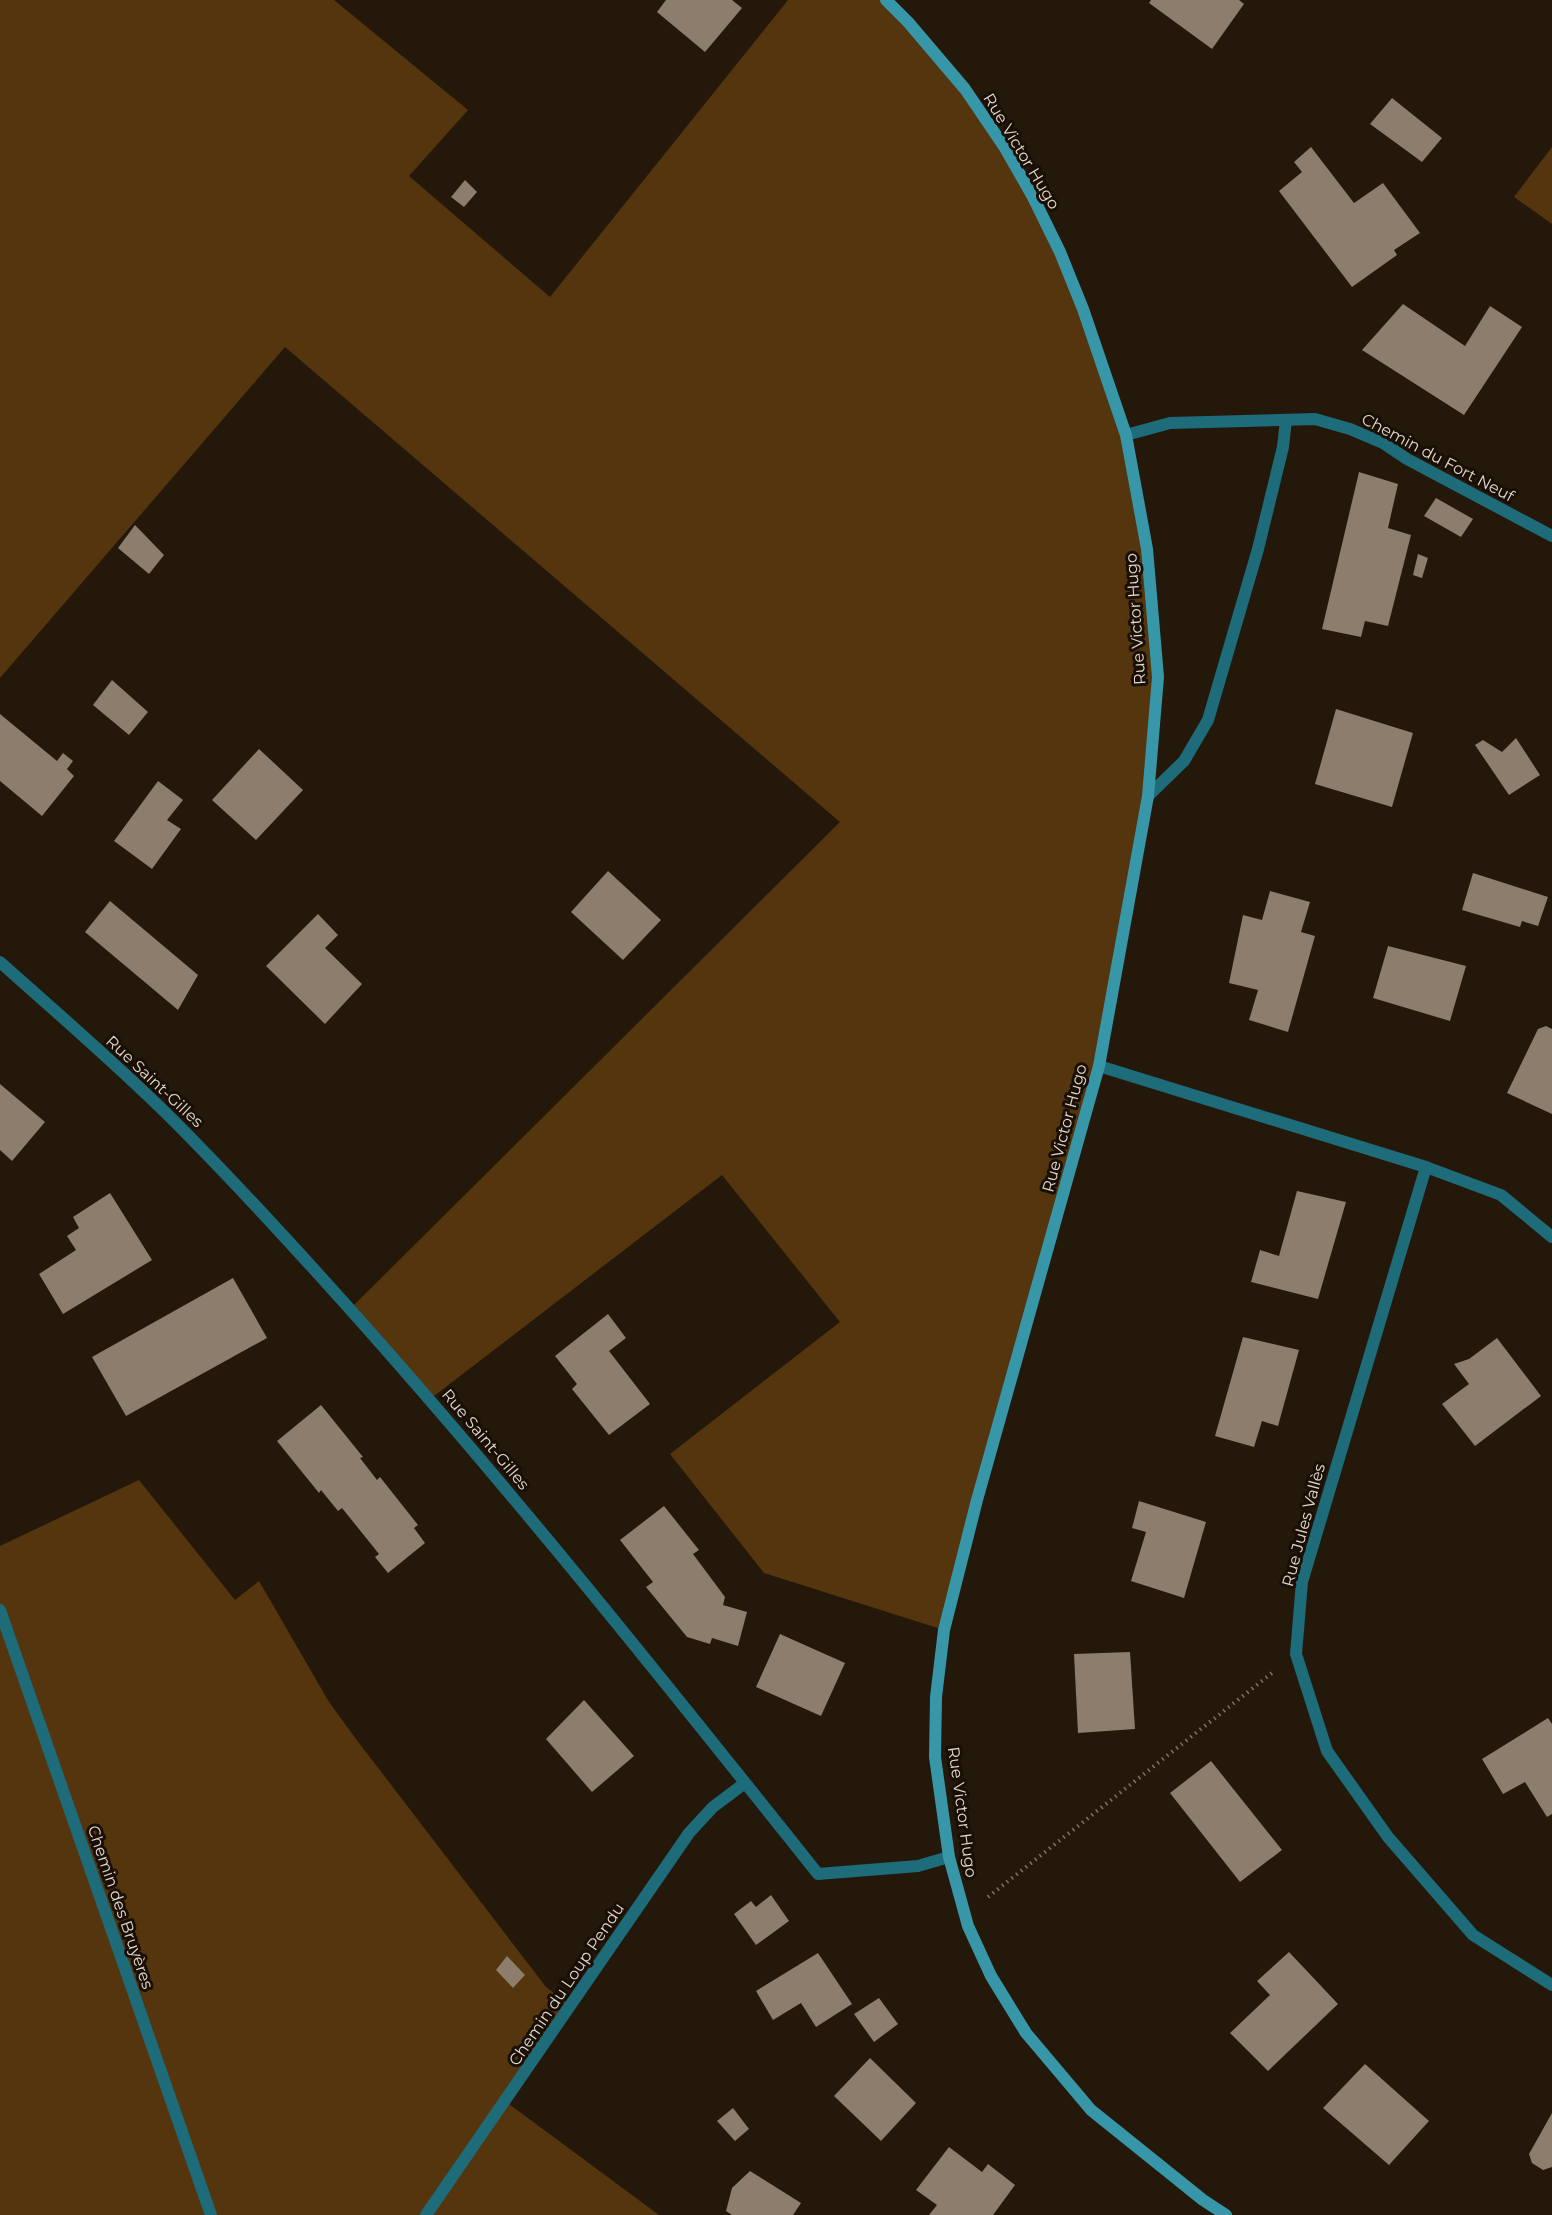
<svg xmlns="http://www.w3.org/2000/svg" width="1552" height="2215" font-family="Montserrat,sans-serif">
	<rect width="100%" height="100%" fill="#24180b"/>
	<g fill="#54350d">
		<path d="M0,0H334L468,110L409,176L550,297L788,0H886L965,89L1033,197L1126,435L1158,677L1148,796L1099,1066L944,1630L764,1573L670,1454L840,1322L722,1175L430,1399L350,1309L840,822L285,347L0,678Z"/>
		<path d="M1552,147V224L1514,197Z"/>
		<path d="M139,1480L235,1600L259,1581L329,1702L356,1739L546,1987L571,2006L505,2101L659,2215H0V1546Z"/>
	</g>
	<g fill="#8c7d6d">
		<path d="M666,0H732L742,8L705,52L657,12Z"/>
		<path d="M1151,0H1239L1244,4L1212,49L1149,3Z"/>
		<path d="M1392,98L1442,138L1422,162L1370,124Z"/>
		<path d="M1311,147L1354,203L1383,183L1420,233L1394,250L1397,255L1352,287L1279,191L1302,172L1294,162Z"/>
		<path d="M465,180L477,192L464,207L451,197Z"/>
		<path d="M1403,304L1465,346L1490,306L1522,327L1464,415L1362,350Z"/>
		<path d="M1359,472L1398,484L1388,528L1411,535L1388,626L1365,621L1361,637L1322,629Z"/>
		<path d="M1436,498L1473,519L1461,537L1424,516Z"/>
		<path d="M135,525L164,555L149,574L118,548Z"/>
		<path d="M1418,554L1428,558L1422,578L1413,575Z"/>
		<path d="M112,680L148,712L129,735L93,705Z"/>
		<path d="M1336,709L1413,733L1392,807L1315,784Z"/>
		<path d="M0,714L57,761L63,753L73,761L67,769L74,776L42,816L0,781Z"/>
		<path d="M1516,738L1540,775L1509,795L1475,745L1483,740L1502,752Z"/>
		<path d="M259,749L303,790L256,840L212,800Z"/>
		<path d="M158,781L183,800L167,820L181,829L152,869L114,841Z"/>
		<path d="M608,871L661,920L623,960L571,912Z"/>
		<path d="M1473,873L1548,897L1538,926L1522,921L1520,927L1462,910Z"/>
		<path d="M1270,891L1310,902L1301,932L1315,936L1288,1032L1249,1020L1258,990L1229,983L1243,915L1262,920Z"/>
		<path d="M110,901L198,975L178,1010L85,932Z"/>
		<path d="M318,914L338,935L325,948L362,984L325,1024L266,966Z"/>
		<path d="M1388,946L1466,966L1450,1021L1373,998Z"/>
		<path d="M1546,1026L1552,1029V1114L1507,1093L1538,1029Z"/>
		<path d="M0,1084L45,1122L12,1161L0,1150Z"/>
		<path d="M1297,1191L1346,1202L1318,1299L1251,1282L1260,1250L1279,1256Z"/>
		<path d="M110,1193L152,1260L63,1314L39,1274L76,1250L67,1236L79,1228L73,1217Z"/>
		<path d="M233,1278L267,1338L126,1416L92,1357Z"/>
		<path d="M608,1314L626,1338L609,1351L650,1404L609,1435L572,1389L577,1384L555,1356Z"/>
		<path d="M1243,1337L1299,1350L1278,1426L1262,1421L1254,1447L1215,1436Z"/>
		<path d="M1497,1338L1541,1396L1475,1446L1442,1404L1469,1384L1454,1364L1469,1359Z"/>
		<path d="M321,1405L363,1457L360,1458L377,1480L380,1477L418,1525L414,1528L425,1543L388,1573L375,1557L379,1554L342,1508L338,1511L321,1490L319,1493L277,1441Z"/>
		<path d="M1139,1501L1206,1522L1184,1598L1131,1581L1146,1532L1132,1528Z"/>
		<path d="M664,1506L699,1550L693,1554L725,1597L723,1605L747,1612L738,1646L712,1638L710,1644L687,1637L646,1587L653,1582L620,1540Z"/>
		<path d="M780,1634L845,1663L821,1716L756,1687Z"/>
		<path d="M1130,1652L1135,1729L1078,1733L1074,1654Z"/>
		<path d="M584,1700L634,1756L592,1792L546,1739Z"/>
		<path d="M1548,1718L1552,1724V1814L1547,1817L1525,1782L1503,1794L1482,1759Z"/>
		<path d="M1211,1761L1282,1850L1240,1882L1170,1793Z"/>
		<path d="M771,1895L789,1921L756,1945L734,1914L751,1901L756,1907Z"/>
		<path d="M1289,1952L1338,2004L1268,2071L1230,2033L1270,1995L1257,1981Z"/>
		<path d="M818,1953L852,2004L816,2027L801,2003L773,2020L756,1991Z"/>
		<path d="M507,1956L525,1975L513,1988L496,1970Z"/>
		<path d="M879,1998L898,2024L874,2042L854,2014Z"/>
		<path d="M870,2058L916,2103L881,2141L834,2096Z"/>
		<path d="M1365,2064L1429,2121L1389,2165L1323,2108Z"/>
		<path d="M733,2108L749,2129L735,2141L717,2121Z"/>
		<path d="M1552,2113V2167L1543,2170L1532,2163L1529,2154Z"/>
		<path d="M949,2147L982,2172L988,2164L1015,2185L993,2215H929L937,2205L916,2190Z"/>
		<path d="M750,2171L801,2203L793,2215H732L726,2211L732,2188Z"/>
	</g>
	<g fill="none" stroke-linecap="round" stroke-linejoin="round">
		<path stroke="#7e7369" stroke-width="4" stroke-dasharray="1.5 4.5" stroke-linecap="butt" d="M988,1897L1272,1673"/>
		<path stroke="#1e6b79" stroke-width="12" d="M1148,796L1184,761L1208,720L1258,549L1283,447L1286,420"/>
		<g stroke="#1e6b79" stroke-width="12">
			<path d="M1126,435L1170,423L1315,419L1350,429L1383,443L1407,459L1552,536"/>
			<path d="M0,962C58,1014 118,1065 173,1120C224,1171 273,1224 321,1277C495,1469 657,1672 818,1874L918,1866L949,1857"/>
			<path d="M1099,1066L1426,1167L1501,1195L1552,1237"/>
			<path d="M1426,1167L1302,1582L1296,1654L1327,1751L1388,1837L1473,1935L1552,1985"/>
			<path d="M0,1610L211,2215"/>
			<path d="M426,2215L689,1833L713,1807L745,1783"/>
		</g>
		<path stroke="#3797a8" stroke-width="12" d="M886,0L908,22L965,89L1005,148L1033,197L1060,252L1083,309L1126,435L1147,549L1158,677L1148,796L1099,1066L977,1500L944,1630L936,1697L935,1757L949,1857L968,1926L991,1976L1026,2033L1091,2110L1203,2200L1226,2215"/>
	</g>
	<g text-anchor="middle" stroke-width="6" stroke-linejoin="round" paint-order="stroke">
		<g font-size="16" fill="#e1d8d0" stroke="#1a0f04">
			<text transform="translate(1022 151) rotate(59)" y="6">Rue Victor Hugo</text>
			<text transform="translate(1438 457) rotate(28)" y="6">Chemin du Fort Neuf</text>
			<text transform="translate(1135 619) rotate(-94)" y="6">Rue Victor Hugo</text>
			<text transform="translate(155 1081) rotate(43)" y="6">Rue Saint-Gilles</text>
			<text transform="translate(1064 1128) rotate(-75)" y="6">Rue Victor Hugo</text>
			<text transform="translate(486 1439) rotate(50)" y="6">Rue Saint-Gilles</text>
			<text transform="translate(1303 1525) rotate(-75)" y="6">Rue Jules Vallès</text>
			<text transform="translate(963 1812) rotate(82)" y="6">Rue Victor Hugo</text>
			<text transform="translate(121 1907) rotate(71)" y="6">Chemin des Bruyères</text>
			<text transform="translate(566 1984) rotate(-56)" y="6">Chemin du Loup Pendu</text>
		</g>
	</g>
</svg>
